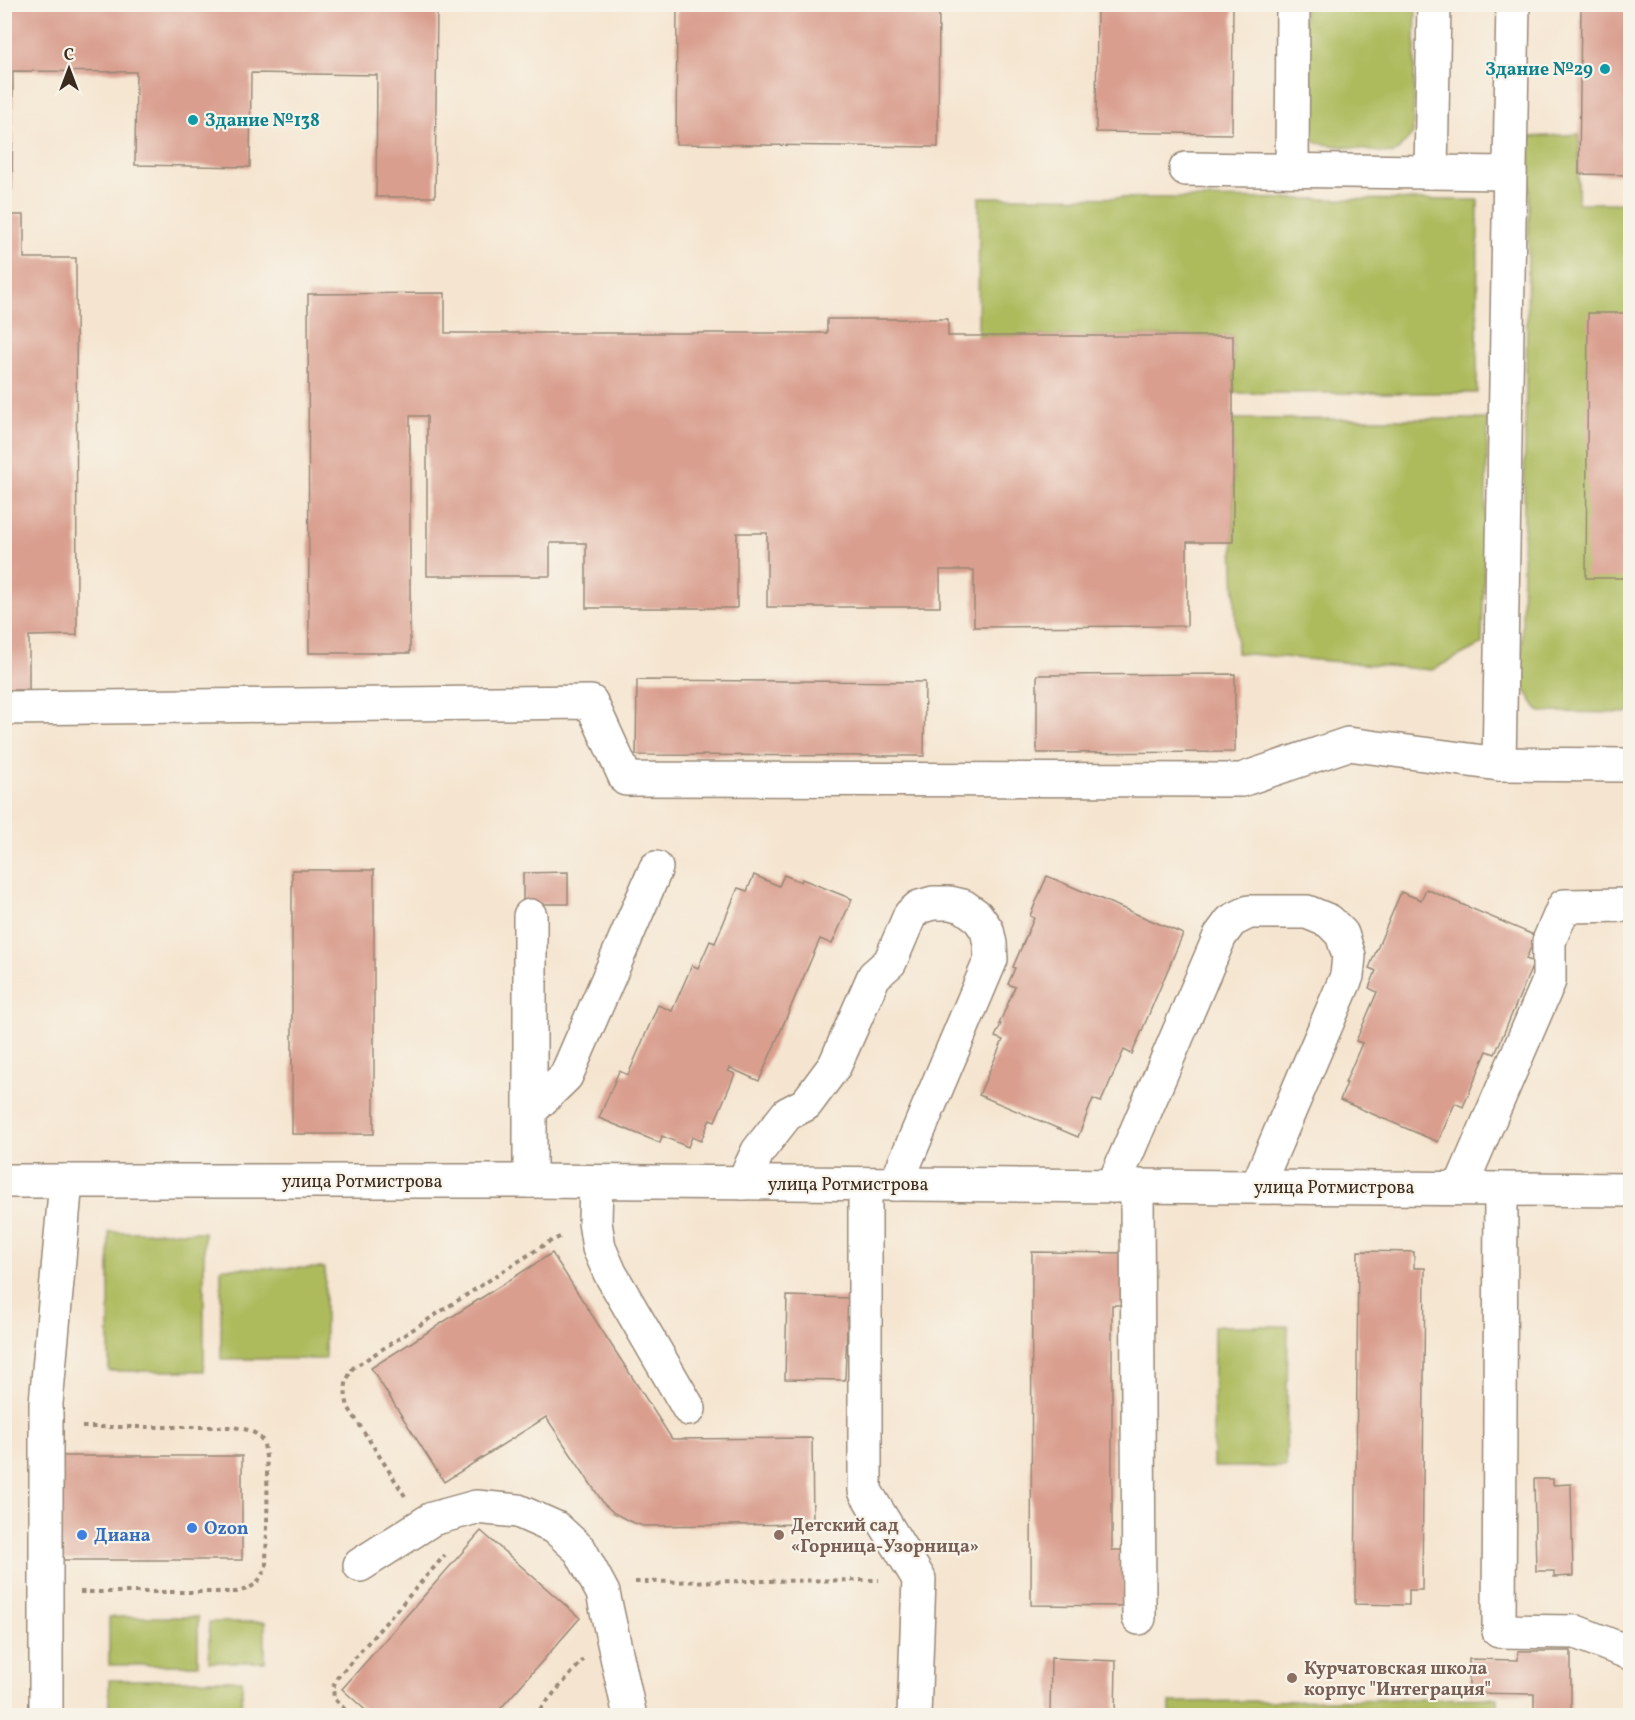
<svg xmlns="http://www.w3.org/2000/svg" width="1635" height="1720" font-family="Vollkorn,serif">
	<rect width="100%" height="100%" fill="#f7f3e8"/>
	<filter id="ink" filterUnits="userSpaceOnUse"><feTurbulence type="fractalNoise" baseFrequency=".0167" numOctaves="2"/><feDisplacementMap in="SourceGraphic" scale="12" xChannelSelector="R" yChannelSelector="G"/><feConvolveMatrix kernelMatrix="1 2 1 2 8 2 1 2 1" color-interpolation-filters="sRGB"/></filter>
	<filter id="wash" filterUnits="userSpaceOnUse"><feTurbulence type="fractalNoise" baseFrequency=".008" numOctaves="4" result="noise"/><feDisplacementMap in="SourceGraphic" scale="24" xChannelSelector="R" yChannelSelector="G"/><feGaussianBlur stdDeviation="1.35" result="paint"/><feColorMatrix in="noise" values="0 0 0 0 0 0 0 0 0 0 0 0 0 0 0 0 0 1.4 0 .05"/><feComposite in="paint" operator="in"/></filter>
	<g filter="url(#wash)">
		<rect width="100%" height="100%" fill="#f5e5d0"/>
		<g fill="#adbb5d" stroke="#74723e" stroke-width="1.5">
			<path d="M1304,5H1416L1413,134L1394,154L1317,143L1301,121Z"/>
			<path d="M1579,134L1578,203H1630V713L1539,712L1521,684L1530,137Z"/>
			<path d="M979,197L1478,200L1477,393H1233V336H978Z"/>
			<path d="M1233,419H1488L1482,644L1432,670L1237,653L1233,542Z"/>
			<rect x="109" y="1232" width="95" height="139"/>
			<rect x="221" y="1268" width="104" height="91"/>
			<path d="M1214,1326H1288L1286,1467H1213Z"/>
			<rect x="109" y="1617" width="89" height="48"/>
			<rect x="209" y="1622" width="56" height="40"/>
			<rect x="109" y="1680" width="133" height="32"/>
			<path d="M1498,1698V1715H1170V1702Z"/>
		</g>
		<g id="blocks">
			<g fill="#d99e8e">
				<path d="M4,4H437L435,197H376L377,75L251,73L250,167L135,165L136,72L13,71L12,190H4Z"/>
				<path d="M692,4H939L938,147L676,144L677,6H692Z"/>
				<path d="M1097,4H1233L1232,134L1096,132Z"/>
				<path d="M1581,4H1630V175L1579,174Z"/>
				<path d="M4,215H24V258H76L77,635L29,636V690H4Z"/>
				<path d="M445,293V333H827V319H948V336H1233V542H1187V626L974,627V570H940V607H767V533H737V608H586V543H550V576H427V416H410V653H309L308,294Z"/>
				<path d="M1588,313H1630V578H1586Z"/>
				<path d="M1235,674V752L1037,753V675Z"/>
				<path d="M637,680L925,682L924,756L636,755Z"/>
				<rect x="292" y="870" width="82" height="264"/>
				<path d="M568,872V904H523V873Z"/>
				<path d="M754,875L779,886L784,875L801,882L802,879L852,899L832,944L820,939L759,1081L730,1068L728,1071L735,1074L715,1121L710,1119L701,1141L692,1137L688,1147L662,1136L660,1143L599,1118L619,1071L628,1075L658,1005L672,1011L692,965L698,968L710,941L715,943L738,888L747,891Z"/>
				<path d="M1047,876L1183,934L1132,1054L1124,1050L1101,1102L1093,1099L1078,1137L979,1095L1003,1040L995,1037L1001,1024H999L1015,987L1008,984L1015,968L1013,967L1034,918L1030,916Z"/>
				<path d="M1426,889L1536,936L1526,959L1534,962L1495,1054L1487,1051L1463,1107L1455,1103L1438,1142L1340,1100L1347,1083H1345L1362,1043L1356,1041L1377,992L1369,988L1376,971L1369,968L1401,892L1421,900Z"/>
				<path d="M1358,1251L1414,1252V1268H1425L1422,1590H1409V1605L1355,1604Z"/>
				<path d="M1032,1252L1128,1253L1127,1305H1112V1550H1124V1606L1031,1605Z"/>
				<path d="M552,1253L672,1439L812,1438L813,1524L643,1526L629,1521L614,1513L604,1504L546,1417L444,1482L371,1368Z"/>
				<path d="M787,1296L848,1298L845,1380L785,1379Z"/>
				<rect x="56" y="1456" width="186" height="104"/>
				<path d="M1534,1479H1553V1485L1571,1484L1573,1576L1554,1577V1571H1536Z"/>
				<path d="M481,1531L580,1618L494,1716H372L342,1689Z"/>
				<path d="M1518,1651H1571V1716H1534V1694L1469,1693V1659L1518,1660Z"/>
				<path d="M1051,1658L1116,1661L1115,1716H1050Z"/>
			</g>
		</g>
	</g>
	<g filter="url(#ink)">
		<use href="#blocks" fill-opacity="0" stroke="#988877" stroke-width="1.5"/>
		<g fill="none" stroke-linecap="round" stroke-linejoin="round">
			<defs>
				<g id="minor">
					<path d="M1513,4L1499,764L1630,765"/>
					<path d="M1186,169L1510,173"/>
					<path d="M1292,170L1293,4"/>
					<path d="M1431,172L1434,4"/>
					<path d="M4,708L591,702L626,779L1241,780L1348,744L1499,764"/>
					<path d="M530,916V1181"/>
					<path d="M530,1111L566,1076L656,868"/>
					<path d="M4,1181H530L1630,1190"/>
					<path d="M596,1182L595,1222L599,1248L610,1273L689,1409"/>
					<path d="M743,1183L758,1151L787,1114L806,1104L835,1065L874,976L890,962L910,915L919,907L933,903H950L963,906L977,916L987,930L990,944L991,959L896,1184"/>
					<path d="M865,1184V1491L919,1579L914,1716"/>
					<path d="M1113,1186L1220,936L1231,921L1249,912H1307L1329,921L1342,934L1349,956L1347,976L1257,1187"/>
					<path d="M1137,1186L1139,1618"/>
					<path d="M1460,1188L1549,981V941L1564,906L1630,905"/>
					<path d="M1501,1189L1499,1631L1576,1632L1630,1653"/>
					<path d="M360,1565L432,1519L476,1507L518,1511L556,1528L580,1550L603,1593L630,1716"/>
					<path d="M46,1716V1403L66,1181"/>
				</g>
			</defs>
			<use href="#minor" stroke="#988877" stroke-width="36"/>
			<g stroke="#988877" stroke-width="4" stroke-dasharray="4.5 4.5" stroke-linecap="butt">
				<path d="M405,1496L348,1407C344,1390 344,1383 353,1368L547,1243L562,1236"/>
				<path d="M635,1582L879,1580"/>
				<path d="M80,1592H237C255,1587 259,1583 266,1566C266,1544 271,1454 262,1440C255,1430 244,1429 233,1427H80"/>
				<path d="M351,1716L334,1698L333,1687L337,1678L445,1555"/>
				<path d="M534,1716L583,1660"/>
			</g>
			<use href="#minor" stroke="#fff" stroke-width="33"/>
		</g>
	</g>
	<g fill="#0f9aa8" stroke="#f7f3e8" stroke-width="2">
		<circle cx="1605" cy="69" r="6"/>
		<circle cx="193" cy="120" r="6"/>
	</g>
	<g fill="#3f7fe0" stroke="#f7f3e8" stroke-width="2">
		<circle cx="192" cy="1528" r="6"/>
		<circle cx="82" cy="1535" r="6"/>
	</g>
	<g fill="#8d6e63" stroke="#f7f3e8" stroke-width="2">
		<circle cx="779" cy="1535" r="6"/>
		<circle cx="1292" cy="1678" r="6"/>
	</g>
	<g text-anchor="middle" stroke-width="4.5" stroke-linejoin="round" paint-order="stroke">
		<g font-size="18" font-weight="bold" fill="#0d838f" stroke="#f7f3e8" text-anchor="end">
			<text x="1593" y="75">Здание №29</text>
			<text x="205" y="126" text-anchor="start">Здание №138</text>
		</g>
		<g font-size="18" fill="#3b2a1e" stroke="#f7f3e8">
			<text x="362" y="1187">улица Ротмистрова</text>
			<text x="848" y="1190">улица Ротмистрова</text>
			<text x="1334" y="1193">улица Ротмистрова</text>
		</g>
		<g font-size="18" font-weight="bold" fill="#785e54" stroke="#f7f3e8" text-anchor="start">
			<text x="791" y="1531">Детский сад<tspan x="791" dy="21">«Горница-Узорница»</tspan></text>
			<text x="1304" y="1674">Курчатовская школа<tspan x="1304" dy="21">корпус "Интеграция"</tspan></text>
		</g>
		<g font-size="18" font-weight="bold" fill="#366cbe" stroke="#f7f3e8" text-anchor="start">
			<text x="204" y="1534">Ozon</text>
			<text x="94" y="1541">Диана</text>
		</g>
	</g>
	<rect width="1635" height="1720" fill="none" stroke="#f7f3e8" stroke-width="24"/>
	<g transform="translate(69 69)" stroke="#f7f3e8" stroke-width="4.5" paint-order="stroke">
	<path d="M0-4.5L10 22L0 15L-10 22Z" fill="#3b2a1e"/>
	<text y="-9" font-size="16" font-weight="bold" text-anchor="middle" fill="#3b2a1e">С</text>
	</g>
</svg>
